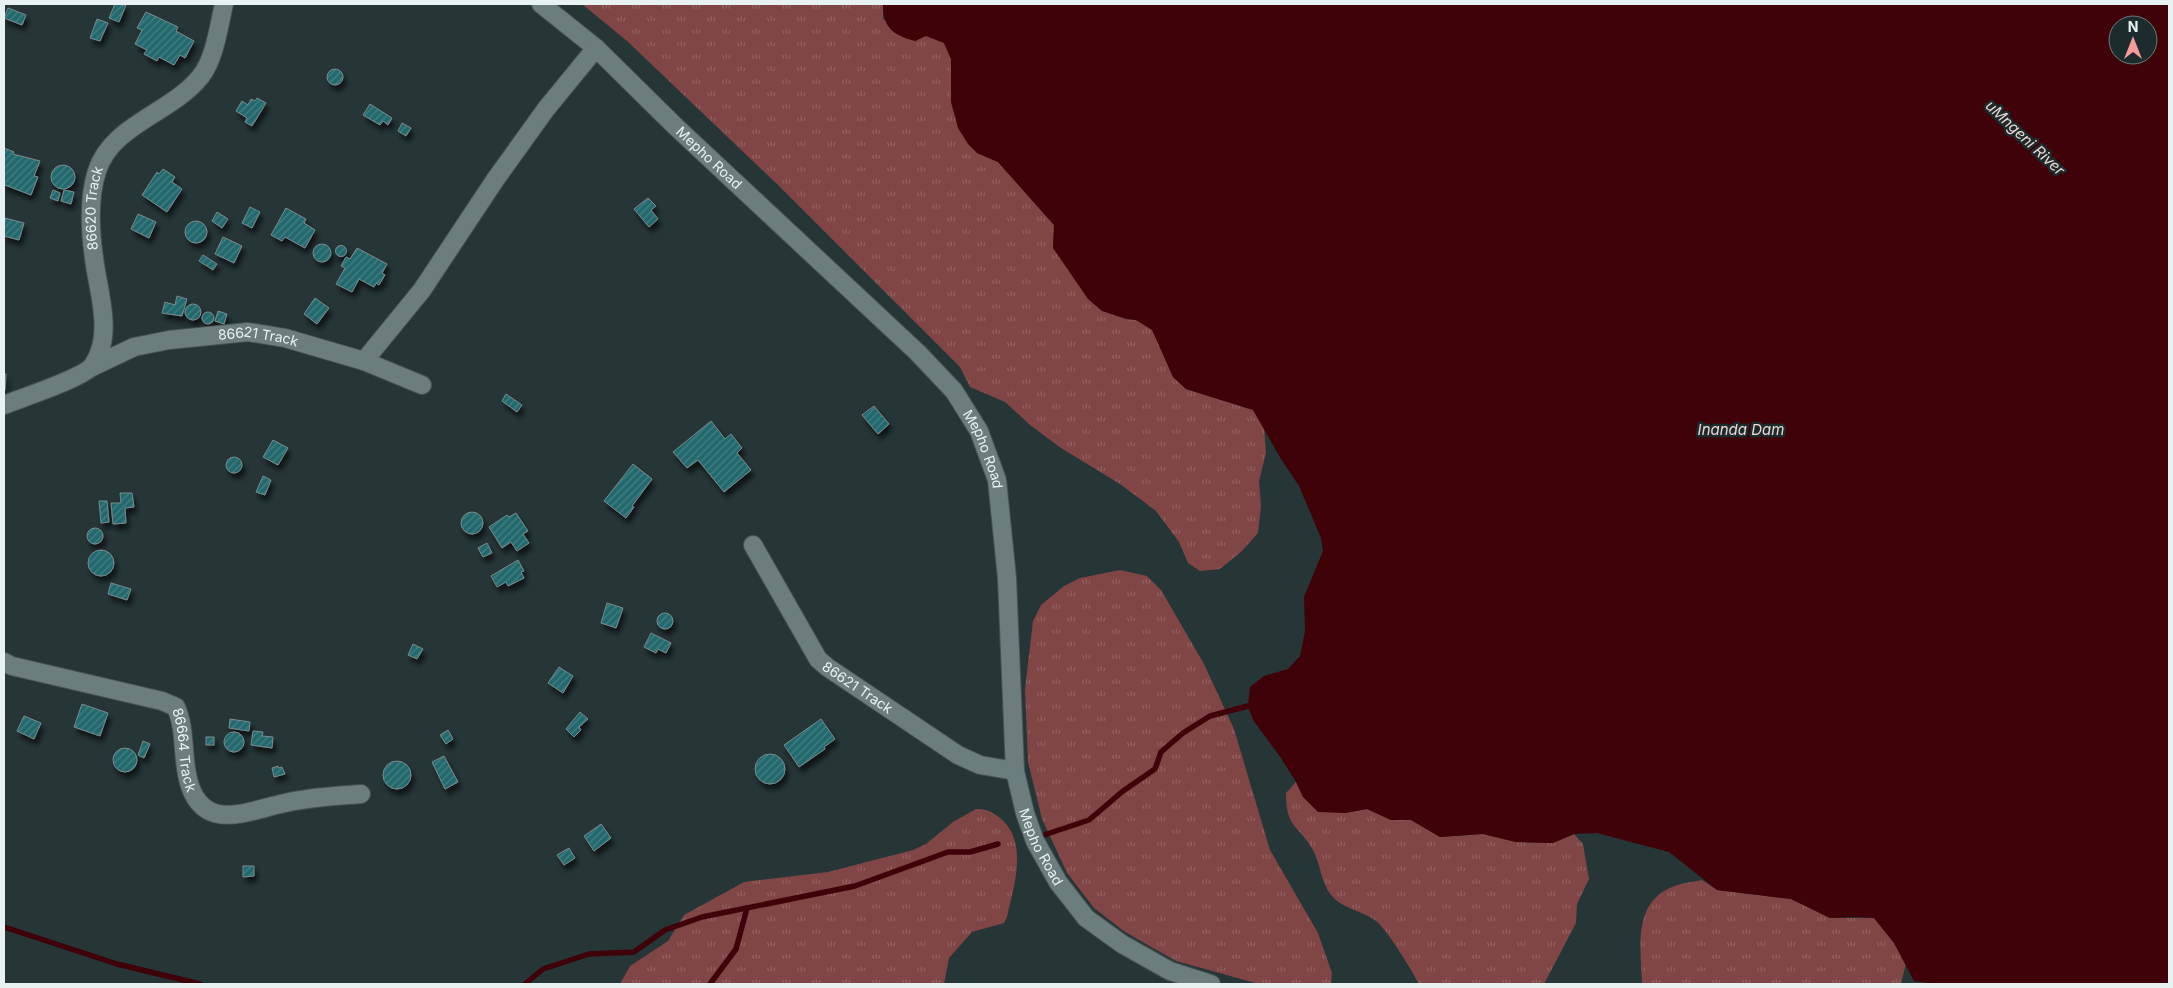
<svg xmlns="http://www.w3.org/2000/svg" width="2173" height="988" font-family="Inter,sans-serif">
	<defs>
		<pattern id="grass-tufts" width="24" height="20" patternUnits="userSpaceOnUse" patternTransform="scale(1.25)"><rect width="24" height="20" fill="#804545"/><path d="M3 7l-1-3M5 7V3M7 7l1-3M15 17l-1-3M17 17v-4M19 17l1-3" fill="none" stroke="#926060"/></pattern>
		<pattern id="building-hatch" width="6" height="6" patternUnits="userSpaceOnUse" patternTransform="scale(1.25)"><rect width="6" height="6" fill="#24696e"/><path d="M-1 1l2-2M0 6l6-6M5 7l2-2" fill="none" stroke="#447f83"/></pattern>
		<filter id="shadow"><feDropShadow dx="3" dy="5.5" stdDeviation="2.5" flood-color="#0009"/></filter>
	</defs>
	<rect width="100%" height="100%" fill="#263536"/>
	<g fill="url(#grass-tufts)">
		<path d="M582,4H883V19L915,41L926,35L944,43L951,59V101L977,153L998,162L1054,225L1053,248L1126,319L1136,320L1153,330L1173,377L1186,389L1253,410L1264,427L1266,453L1259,481L1261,506L1258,533L1242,551L1220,569L1200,571L1188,563L1179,542L1156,511L1120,484L1061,448L1030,425L1005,402L970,387L960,367L778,185L627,41Z"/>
		<path d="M1120,570L1147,576L1161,590L1204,664L1234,729L1270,850L1318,933L1332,973L1331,984H1259L1176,961L1125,932L1094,908L1067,873L1042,819L1028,762L1025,689L1033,621L1041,605L1064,586L1080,578Z"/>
		<path d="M1296,782L1303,797L1345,813L1367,809L1391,820H1411L1440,837L1483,834L1516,842L1553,843L1574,834L1583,844L1589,879L1577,904L1576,923L1544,984H1419C1413,972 1386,928 1376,921C1363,911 1343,909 1332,896C1321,884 1321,865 1313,850C1298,824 1286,829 1286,793Z"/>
		<path d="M976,809C987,809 991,811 1000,818C1029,842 1014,885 1007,917L1004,923L972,932L949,958L944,984H620L630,966L668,941L684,915L744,882L828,872L913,850L926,844L953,822Z"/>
		<path d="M1702,880L1717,890L1791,899L1830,918H1874L1894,943L1906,963L1901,984H1642C1641,950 1632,903 1672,887C1681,883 1692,882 1702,880Z"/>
	</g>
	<path fill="#3f0209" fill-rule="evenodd" d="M883,4H2169V984H1936L1914,981L1894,943L1874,918L1857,917L1830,918L1791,899L1717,890L1669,852L1597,833L1574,834L1553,843L1516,842L1483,834L1440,837L1411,820H1391L1367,809L1345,813L1318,812L1303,797L1296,782L1281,758L1253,720L1248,706L1250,687L1264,676L1288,669L1300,656L1305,631L1304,597L1323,551L1321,538L1299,486L1281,459L1253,410L1186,389L1173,377L1152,330L1136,320L1126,319L1102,311L1088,299L1053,248L1054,225L998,162L977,153L968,144L958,128L951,102V59L944,43L926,36L915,41C893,35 883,28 883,4ZM2118,25H2148V55H2118Z"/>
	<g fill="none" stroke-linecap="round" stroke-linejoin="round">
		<g stroke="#3f0209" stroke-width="5.5">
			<path d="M1044,835L1089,820L1123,791L1155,769L1161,752L1183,733L1210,716L1248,706"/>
			<path d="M4,927L117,964L200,984"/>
			<path d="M525,984L543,969L589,954L634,952L665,930L702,917L855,886L948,852H970L998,844"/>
			<path d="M710,984L736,949L747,908"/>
		</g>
	</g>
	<g fill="url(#building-hatch)" stroke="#798b8c" filter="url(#shadow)">
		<path d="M115,4L126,5L119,22L109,18Z"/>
		<path d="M8,8L26,15L22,25L4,18Z"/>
		<path d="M146,12L178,27L176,31L194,41L185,58L180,55L174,65L159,57L157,61L144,54L147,50L135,44L142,30L137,28Z"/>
		<path d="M97,19L108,23L100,41L90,38Z"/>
		<circle cx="335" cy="77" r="8"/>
		<path d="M257,98L266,103L252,126L245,122L247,118L236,111L242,101L248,105L251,99L255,101Z"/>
		<path d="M370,104L392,118L388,125L383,121L380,125L363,115Z"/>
		<path d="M402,123L411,128L406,136L398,131Z"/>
		<path d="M4,148L14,152L13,154L40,161L34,176L38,177L31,195L5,185L4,188Z"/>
		<circle cx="63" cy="177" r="12"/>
		<path d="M163,169L175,177L172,182L182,189L167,212L142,195L157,172L159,174Z"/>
		<path d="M53,190L60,193L58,201L50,198Z"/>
		<path d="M64,190L74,192L71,204L61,201Z"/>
		<path d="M648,198L656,206L651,210L658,219L649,227L634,209Z"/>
		<path d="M250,207L260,212L252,228L242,223Z"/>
		<path d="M286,208L306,219L304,223L315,230L305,248L285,237L282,241L271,235Z"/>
		<path d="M217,212L228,219L222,228L212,221Z"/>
		<path d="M138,214L156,222L149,238L131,229Z"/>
		<path d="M5,218L24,223L19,240L4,236Z"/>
		<circle cx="196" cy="232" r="11"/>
		<path d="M223,237L242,246L234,263L215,254Z"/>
		<circle cx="322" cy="253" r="9"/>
		<circle cx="341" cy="251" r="5.5"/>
		<path d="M357,248L387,264L382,273L385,275L379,285L376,283L374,287L359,279L352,292L336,284L345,268L341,266L346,257L350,259Z"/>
		<path d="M203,255L217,264L213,270L199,261Z"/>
		<path d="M177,296L187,299L182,316L162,313L165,302L175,305Z"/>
		<path d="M315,298L329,308L317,324L304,314Z"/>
		<circle cx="193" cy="312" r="8"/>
		<path d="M218,311L227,314L224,324L215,321Z"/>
		<circle cx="208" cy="318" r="6"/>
		<path d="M4,374H6L5,390H4Z"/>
		<path d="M506,394L522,405L517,412L502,401Z"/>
		<path d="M874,406L889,424L878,434L862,415Z"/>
		<path d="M711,421L725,439L731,434L742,448L737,453L751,470L724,492L698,460L687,468L673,452Z"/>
		<path d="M273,440L288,448L278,465L263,457Z"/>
		<circle cx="234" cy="465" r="8"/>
		<path d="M633,464L652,479L632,506L634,507L626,518L604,501Z"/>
		<path d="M263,476L271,480L265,495L256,492Z"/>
		<path d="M120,493H132L134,507L125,508L126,523L113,524L111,503H121Z"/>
		<path d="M99,501H107L109,522L101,523Z"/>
		<circle cx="472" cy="523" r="11"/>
		<path d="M516,513L528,531L523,534L529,543L517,551L511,542L502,548L489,527L507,515L509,517Z"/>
		<circle cx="95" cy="536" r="8"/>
		<path d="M487,543L492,553L483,557L478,548Z"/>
		<circle cx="101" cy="563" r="13"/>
		<path d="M518,560L524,571L521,572L524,578L508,586L506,582L497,587L491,576Z"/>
		<path d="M111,583L131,589L127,600L108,594Z"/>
		<path d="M607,603L623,608L616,628L601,623Z"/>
		<circle cx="665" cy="621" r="8"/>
		<path d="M651,633L671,643L666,653L658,649L656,653L644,647Z"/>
		<path d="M413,644L423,649L417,659L408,655Z"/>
		<path d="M559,667L573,676L563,693L548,683Z"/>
		<path d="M82,704L108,713L100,736L74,727Z"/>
		<path d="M580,712L588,719L579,727L581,730L574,737L566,729Z"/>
		<path d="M24,716L41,723L34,739L17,731Z"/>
		<path d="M230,719L250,722L249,731L229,728Z"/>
		<path d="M821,719L835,739L824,747L825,749L799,767L784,745Z"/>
		<path d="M448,730L453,739L446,744L440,735Z"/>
		<path d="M253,731L263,732L262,736L273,737L272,748L251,745Z"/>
		<circle cx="234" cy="742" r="10"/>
		<rect x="206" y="737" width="8" height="8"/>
		<path d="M143,741L150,744L144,758L138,755Z"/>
		<circle cx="125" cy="760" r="12"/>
		<circle cx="770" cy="769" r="15"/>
		<path d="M444,756L458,782L445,789L432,762Z"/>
		<circle cx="397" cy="775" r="14"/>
		<path d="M278,766V768L282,767L285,774L274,777L272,768Z"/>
		<path d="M601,824L611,838L594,851L584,836Z"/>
		<path d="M569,848L575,858L564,865L557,855Z"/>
		<path d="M243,866H254V876L243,877Z"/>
	</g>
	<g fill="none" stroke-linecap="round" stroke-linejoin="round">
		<defs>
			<g id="minor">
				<path id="s1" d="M541,4L596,48L675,126L918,353L954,391L979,431L997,480L1007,578L1015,771L1025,813L1035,841L1058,882L1086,918L1122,944L1170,971L1211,984"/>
				<path d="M364,361L422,290L495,180L546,109L596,48"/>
				<path id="s2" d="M92,367L134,347L169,340L248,332L285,338L364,361L422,385"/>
				<path id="s3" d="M4,405C21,398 84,378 93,365C114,334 98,292 94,258C90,230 88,199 97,171C112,124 172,113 201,76C215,58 219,25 224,4"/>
				<path id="s4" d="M753,545L818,659L827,667L958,755L980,765L1015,771"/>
				<path id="s5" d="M4,662L12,666L162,701L176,707C187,732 181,760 190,786C206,833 250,810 285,803C310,797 336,796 361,794"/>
			</g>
		</defs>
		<use href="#minor" stroke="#475454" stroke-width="20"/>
		<use href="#minor" stroke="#6c7d7e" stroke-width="18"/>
	</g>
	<g text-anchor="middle" stroke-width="5" stroke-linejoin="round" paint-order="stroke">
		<g font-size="14" fill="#e8f2f2" stroke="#1c2b2c">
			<text dy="5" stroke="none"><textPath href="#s1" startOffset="228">Mepho Road</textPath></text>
			<text dy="5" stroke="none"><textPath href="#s3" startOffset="258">86620 Track</textPath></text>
			<text dy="5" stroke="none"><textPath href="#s2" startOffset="172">86621 Track</textPath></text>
			<text dy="5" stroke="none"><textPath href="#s1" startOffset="632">Mepho Road</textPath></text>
			<text dy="5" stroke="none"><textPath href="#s4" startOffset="180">86621 Track</textPath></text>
			<text dy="5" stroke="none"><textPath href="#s5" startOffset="222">86664 Track</textPath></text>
			<text dy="5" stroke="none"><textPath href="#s1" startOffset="1038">Mepho Road</textPath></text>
		</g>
		<g font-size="15" font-style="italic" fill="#efd5d4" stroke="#1c2b2c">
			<text transform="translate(2025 138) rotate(43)" y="5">uMngeni River</text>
			<text x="1741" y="435">Inanda Dam</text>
		</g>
	</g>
	<rect width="2173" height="988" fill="none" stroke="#e8f2f2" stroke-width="10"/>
	<g transform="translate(2133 40)"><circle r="24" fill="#1c2b2c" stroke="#6e7b7b"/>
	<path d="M0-4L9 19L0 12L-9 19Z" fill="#f59b99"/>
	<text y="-8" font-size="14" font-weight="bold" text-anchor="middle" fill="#e8f2f2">N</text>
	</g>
</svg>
